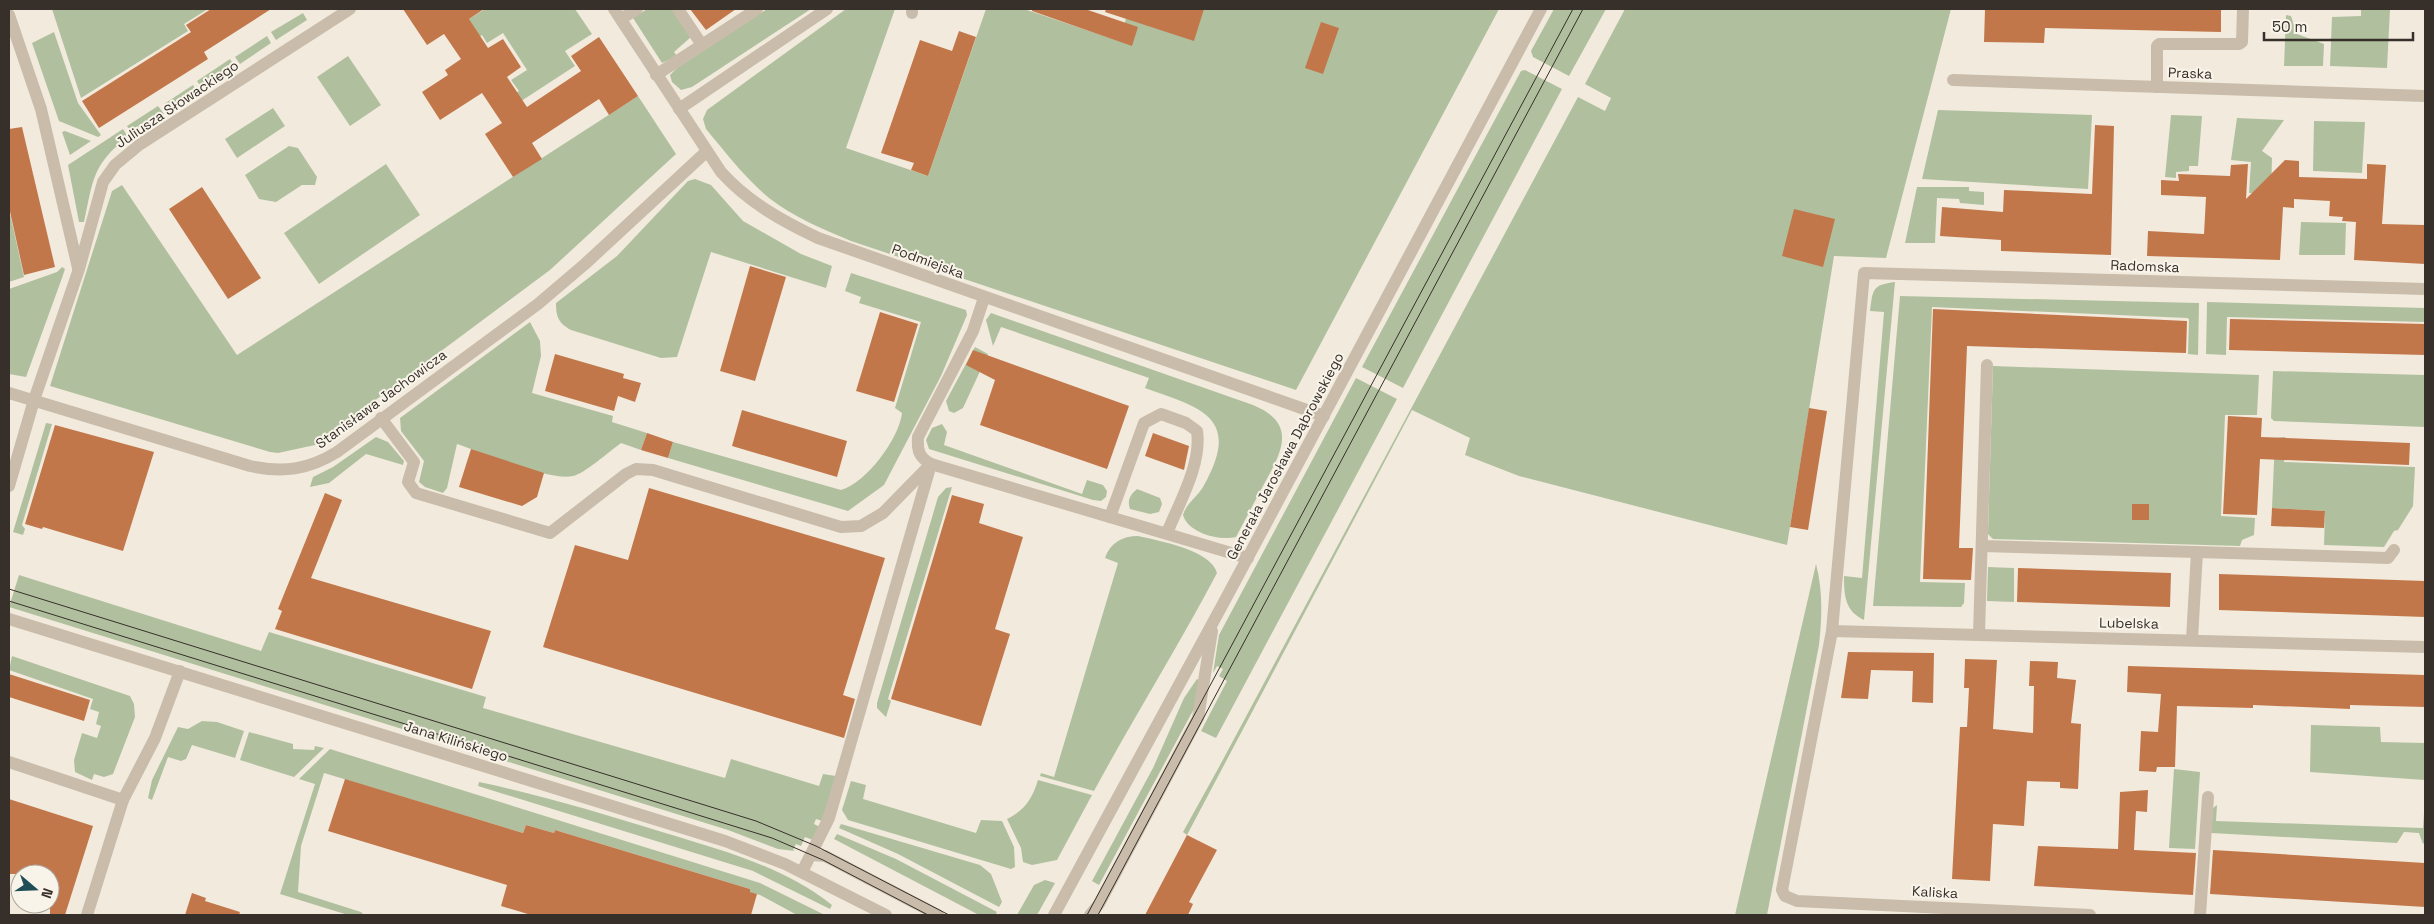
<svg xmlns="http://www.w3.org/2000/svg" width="2434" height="924" font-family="'Space Grotesk',sans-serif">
	<rect width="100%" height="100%" fill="#f2ebdd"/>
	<g fill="#b0c09e">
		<path d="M52,9H208L184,24L188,31L81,98Z"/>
		<path d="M485,9H575L592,34L565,51L575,66L512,107L506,99L519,91L511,80L527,70L503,33L487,43L482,35L470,43L458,26Z"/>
		<path d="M647,9H672L691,37L674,52L677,56L662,63L633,18Z"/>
		<path d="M767,9H811L692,87L681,90L672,82L670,75L677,68Z"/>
		<path d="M846,9H895L846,148L928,176L986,9H1024L1119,41L1129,9H1499L1296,390L851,241C823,229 793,217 769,198C745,178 726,153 706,129L703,119L707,110Z"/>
		<path d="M1554,9H1606L1569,76L1533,57L1531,51Z"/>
		<path d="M1625,9H1951L1886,258L1834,256L1787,545L1519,476L1465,455L1470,438L1412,410L1187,835L1183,832L1219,767L1578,97L1605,111L1611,98L1585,84Z"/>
		<path d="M2361,9L2390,10L2387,68L2330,66L2332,17L2361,16Z"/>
		<path d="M303,13L307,20L276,40L271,32Z"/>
		<path d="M2286,15L2291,16L2297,34L2324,44L2323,66H2284Z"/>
		<path d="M54,32L78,103L101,135L98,137L59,121L32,43Z"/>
		<path d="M267,36L271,43L240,64L235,57Z"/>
		<path d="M348,56L381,105L350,126L317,77Z"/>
		<path d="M230,59L235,67L202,88L197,81Z"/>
		<path d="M1525,70L1562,89L1403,388L1362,367L1521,71Z"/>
		<path d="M193,85L197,92L169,111L164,104Z"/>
		<path d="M638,96L676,154L550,270L315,445L278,453L270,452L50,386L112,191L122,185L237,355Z"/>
		<path d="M158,106L164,114L132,134L127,126Z"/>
		<path d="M273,108L285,126L237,158L225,139Z"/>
		<path d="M1938,110L2092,115L2088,189L1922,179Z"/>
		<path d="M2171,115L2202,116L2198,166H2189V171L2176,172V178L2165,177Z"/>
		<path d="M2237,118L2284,120L2262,151L2272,158L2271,193H2249L2251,162L2231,160Z"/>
		<path d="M2314,121L2365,122L2362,173L2313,171Z"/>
		<path d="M123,129L128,137C92,164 93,181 84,222H79L68,165Z"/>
		<path d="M65,131L91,141L70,155L62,132Z"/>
		<path d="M289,146L298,148L317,177L315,185H302L276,202L259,199L245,175Z"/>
		<path d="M386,164L420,215L319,284L284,233Z"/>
		<path d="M695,179L711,185L743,221L801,254L832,266L826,288L711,252L677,357L661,358L571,330C558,323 556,316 556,303L617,256L688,181Z"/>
		<path d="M1917,187H1969V191L1984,192V205L1960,203L1959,199L1937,198L1935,243H1905Z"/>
		<path d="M9,209L24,277L9,282Z"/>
		<path d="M2301,222L2346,223L2345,255H2299Z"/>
		<path d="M62,267L65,269L62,278L26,377L9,374V289L57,272Z"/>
		<path d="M851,273L966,310L967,315L941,376L884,485L848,511L668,458L673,442L841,490C866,483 899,439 902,413L895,408L921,322L859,303L861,297L845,291Z"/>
		<path d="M1895,282L1864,620C1845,611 1844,596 1844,576L1862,578L1884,312L1870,311C1873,289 1872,285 1895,282Z"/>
		<path d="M1900,296L2199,303L2198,355L2188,354L2189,319L2187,318L1932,307L1920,582L1965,583L1964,603L1961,607L1873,606Z"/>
		<path d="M2207,302L2425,308V322L2227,317L2226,355L2206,354Z"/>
		<path d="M991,313L1253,405C1299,424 1281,453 1263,486C1254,503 1245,520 1236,537C1219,541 1188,533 1183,515C1186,504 1197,497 1203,487C1243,417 1201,408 1145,388L1149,378L1001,327L993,346L986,320Z"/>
		<path d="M530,322L540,341L541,356L532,393L613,416L612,422L647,433L641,450L621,443C610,451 584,474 573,476C552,482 481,452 457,444L447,488L443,493L425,487L419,482L424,461L401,431L400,418Z"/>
		<path d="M975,347L988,354L963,408L954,413L949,411L946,401Z"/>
		<path d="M1993,366L2259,375L2257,415H2225L2221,516L2255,518L2254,535L2242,540L2240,546L1993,539L1988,534Z"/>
		<path d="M2273,371L2425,375V427L2274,421L2271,418Z"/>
		<path d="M1356,378L1397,399L1216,738L1201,731L1227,681L1219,676L1223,669L1217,666L1213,673L1219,635Z"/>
		<path d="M46,423L52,424L22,525L25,529L23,535L13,532Z"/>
		<path d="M942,424L947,432L944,445L1082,494L1087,480L1103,485L1107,491L1106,497L1101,501L1093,500L929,449L926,440L932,428Z"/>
		<path d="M376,437L388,442L404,461L403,465L366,454L329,483L310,487L313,477L333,467Z"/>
		<path d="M2285,437L2284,462L2415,467L2413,506L2398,530L2394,531L2384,547L2324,545L2325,511L2272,508L2275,438Z"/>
		<path d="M952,487L888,699L891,701L886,717L877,708V703L938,497L946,488Z"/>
		<path d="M1137,489L1160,498L1162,504L1159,512L1150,514L1130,509C1127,500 1130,495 1137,489Z"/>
		<path d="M1138,536C1160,541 1211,550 1217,573C1178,647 1134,717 1094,791L1040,776L1041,773L1054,777L1118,563L1105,558C1110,543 1122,536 1138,536Z"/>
		<path d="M1816,564C1823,591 1822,617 1819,645L1767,915H1735Z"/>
		<path d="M1988,567L2014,568V602L1987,601Z"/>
		<path d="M19,575L261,651L269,632L486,697L483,708L725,778L731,759L819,786L823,774L836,776L822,821L816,819L814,824L820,827L813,840L805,837L801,846L796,844L793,850L795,851L778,849L728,830L9,607Z"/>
		<path d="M12,656L130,696L134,704L135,717L113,774L104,777L94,774L92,780L75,772L74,760L82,733L97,738L101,726L96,724L99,712L90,709L93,699L9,670Z"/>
		<path d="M1197,679L1199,680L1196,705L1099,885L1092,881L1153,768L1184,698Z"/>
		<path d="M202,721L217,722L244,731L235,758L192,745L186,759L181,761L168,757L152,800L148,798L152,780L178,727L188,729Z"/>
		<path d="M2311,725L2380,727L2381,742L2425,743V780L2310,772Z"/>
		<path d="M249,732L293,744V749L314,750L315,746L324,748L294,777L240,760Z"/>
		<path d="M330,749L760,883L825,915H797L760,895L749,892L750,889L555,830L554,833L526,825L523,833L324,773L301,846L298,892L361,912L364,915H348L280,894L315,784L299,779Z"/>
		<path d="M2174,769L2200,772L2195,849L2169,848Z"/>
		<path d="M1038,780L1092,795L1057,860L1032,865L1023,862L1021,848L1007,819C1025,810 1032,799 1038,780Z"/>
		<path d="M851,781L866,785L863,799L976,833L981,820L1002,821L1014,847L1015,867L1011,869L848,820L842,810Z"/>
		<path d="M479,782C541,795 601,813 662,832C721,850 783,866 832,905L830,909L753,871L478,786Z"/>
		<path d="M2217,805L2216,821L2423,828L2424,813L2425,842L2423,844L2419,833L2404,832L2397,843L2211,833L2213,808Z"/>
		<path d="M841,824L980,865L991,874L1002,902L999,907L898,854L839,828Z"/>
		<path d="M837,834L896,859L997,912L995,915H979L834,839Z"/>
		<path d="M1045,880L1055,883L1037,915H1017L1034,885Z"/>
	</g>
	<g fill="#c2774b">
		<path d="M211,9H271L204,52L208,59L99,128L82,101L191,32L186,25Z"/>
		<path d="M403,9H484L469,19L488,48L503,39L521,67L507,77L527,107L581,71L571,56L599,37L638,96L609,115L599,99L532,143L542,159L513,177L485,134L502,123L482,93L440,120L422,92L448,75L445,70L461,59L444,34L427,45Z"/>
		<path d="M690,9H736L706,30Z"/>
		<path d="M1032,9H1085L1138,27L1132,46L1032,11Z"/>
		<path d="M1106,9H1204L1194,41L1105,12Z"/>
		<path d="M1985,9H2221V32L2045,28L2044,43L1984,42Z"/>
		<path d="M1321,22L1339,28L1323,74L1305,68Z"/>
		<path d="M959,31L976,37L928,176L911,170L914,163L881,153L920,40L952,51Z"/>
		<path d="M2095,125L2114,126L2111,255L2001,251V240L1940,236L1942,207L2003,212L2004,190L2092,194Z"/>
		<path d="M22,127L55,267L24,275L9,207V129Z"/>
		<path d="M2285,160L2299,161V177L2367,179V164L2386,165L2382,224L2425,225V264L2354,260L2356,222L2342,221L2343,217L2329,216L2330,201L2294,199V208L2283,207L2280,260L2147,256L2148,231L2204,234L2206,197L2161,195V180L2179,181L2178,174L2230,176L2231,165L2248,164L2246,199Z"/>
		<path d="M202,187L261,278L228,299L169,209Z"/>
		<path d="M1794,209L1835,219L1823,267L1782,256Z"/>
		<path d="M750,266L786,277L755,381L720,371Z"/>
		<path d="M1933,309L2187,321L2186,353L1967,346L1959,548H1973L1971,580L1923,579Z"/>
		<path d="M880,312L918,324L894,402L856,391Z"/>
		<path d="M2230,319L2425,324V355L2229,350Z"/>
		<path d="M973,350L1129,406L1107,469L980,425L995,380L966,365Z"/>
		<path d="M555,354L624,374L623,378L641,383L635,402L618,396L614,411L545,391Z"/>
		<path d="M1809,408L1827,411L1808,530L1790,527Z"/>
		<path d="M742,410L847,441L837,477L732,446Z"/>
		<path d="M2228,416L2262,418L2261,437L2410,443L2409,465L2260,459L2257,515L2223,514Z"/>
		<path d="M55,425L154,452L123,551L43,527L42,529L25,524Z"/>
		<path d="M647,433L673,442L668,458L641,450Z"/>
		<path d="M1153,433L1189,446L1184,470L1145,456Z"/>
		<path d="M471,449L544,473L537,497L522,506L459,487Z"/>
		<path d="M649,488L885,558L843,695L855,699L844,738L543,647L575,545L628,560Z"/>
		<path d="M325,493L342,500L311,578L491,631L472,689L275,629L282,611L278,609Z"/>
		<path d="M952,495L984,504L979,523L1023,537L995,629L1010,634L981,726L891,699Z"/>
		<rect x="2132" y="504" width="17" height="16"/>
		<path d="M2272,508L2325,511L2324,528L2271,526Z"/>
		<path d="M2018,568L2171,573L2170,607L2017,602Z"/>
		<path d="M2219,574L2425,581V617L2219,610Z"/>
		<path d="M1848,652L1934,653L1933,703L1912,702L1913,671L1871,670L1868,699L1841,698Z"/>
		<path d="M1965,659L1997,660L1993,729L2033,733L2034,686H2029L2030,661L2058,662L2057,678L2076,680L2071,723L2081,724L2078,789L2060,788V782L2027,781L2024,826L1993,824L1990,881L1952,879L1960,727H1967L1969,688H1964Z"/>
		<path d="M2128,666L2425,675V707L2350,705V709L2253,705V708L2177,706L2175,767H2157L2156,772L2139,771L2141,731L2158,732L2161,694L2127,692Z"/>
		<path d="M9,674L90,700L84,721L9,697Z"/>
		<path d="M345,779L523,833L526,825L554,833L555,830L750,889V892L757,894L751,915H531L501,906L507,885L328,831Z"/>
		<path d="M2148,790L2147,812L2136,811L2134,850L2196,853L2193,895L2034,886L2038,846L2118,849L2120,792Z"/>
		<path d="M9,799L93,826L65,915H50V874H9Z"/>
		<path d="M1187,835L1217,850L1189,902L1193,904L1188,915H1145Z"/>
		<path d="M2213,850L2425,863V907L2210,894Z"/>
		<path d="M192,893L206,898L205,901L240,912L239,915H185Z"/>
	</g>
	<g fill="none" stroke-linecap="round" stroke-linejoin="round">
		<g stroke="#cabcaa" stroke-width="12">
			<path d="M614,9L721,172C748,202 782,221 818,238L1324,416"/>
			<path d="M678,9L702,45"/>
			<path d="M912,9V13"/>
			<path d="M9,15L41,109L78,268"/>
			<path d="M621,19L637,9"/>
			<path d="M656,75L757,9"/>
			<path d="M1953,80L2425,96"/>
			<path d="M2157,87V46L2159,44H2239L2242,42L2243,9"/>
			<path d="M679,109L827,9"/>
			<path d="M9,393L250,466C283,473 308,470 337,452L538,304L585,264L706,152"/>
			<path d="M381,418L414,462L408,482L416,493L550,533L626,474L636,469L653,470L841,527L861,526L883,513L931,464L1248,558"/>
			<path d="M9,486L34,400L79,269L103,182L115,165L139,145L350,9"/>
			<path d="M1110,517L1144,423L1161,414L1186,423L1197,431C1202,464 1179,503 1167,533"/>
			<path d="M1982,546L2197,552"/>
			<path d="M9,619L725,841L785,864L886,915"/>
			<path d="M1832,631L2425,647"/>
			<path d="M1979,634L1987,365"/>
			<path d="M2192,639L2197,552L2388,558L2394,550"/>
			<path d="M9,762L123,800"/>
			<path d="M812,855L825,856L938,915"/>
			<path d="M802,872L829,818L931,464C919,457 917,451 918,437L973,331L984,298"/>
			<path d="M87,915L123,800L155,738L180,671"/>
			<path d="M1054,915L1224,602L1541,9"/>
			<path d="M1090,915L1099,904L1198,718L1212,631"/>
			<path d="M2090,915L1797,901L1785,896L1782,890L1832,631L1864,273L2425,289"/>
			<path d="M2200,915L2208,797"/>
		</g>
		<g stroke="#372f29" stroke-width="1">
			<path d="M9,589L756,821L816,846L949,915"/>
			<path d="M9,601L772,838L823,860L928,915"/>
			<path d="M1087,915L1573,9"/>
			<path d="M1098,915L1583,9"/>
		</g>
	</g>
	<g text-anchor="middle" stroke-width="4" stroke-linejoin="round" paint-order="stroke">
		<g font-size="14" fill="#372f29" stroke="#f9f4ea">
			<text transform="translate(2190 73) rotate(2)" y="5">Praska</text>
			<text transform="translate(177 104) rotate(-34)" y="5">Juliusza Słowackiego</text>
			<text transform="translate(928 261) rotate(20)" y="5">Podmiejska</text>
			<text transform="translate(2145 266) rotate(2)" y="5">Radomska</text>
			<text transform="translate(381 399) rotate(-36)" y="5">Stanisława Jachowicza</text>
			<text transform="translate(1285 456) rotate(-62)" y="5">Generała Jarosława Dąbrowskiego</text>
			<text transform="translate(2129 623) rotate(1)" y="5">Lubelska</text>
			<text transform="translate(456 741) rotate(17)" y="5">Jana Kilińskiego</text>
			<text transform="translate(1935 892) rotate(3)" y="5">Kaliska</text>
		</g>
	</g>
	<rect width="2434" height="924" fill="none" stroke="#372f29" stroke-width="20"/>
	<g transform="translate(35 889) rotate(109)"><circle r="24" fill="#f9f4ea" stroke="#aba59d"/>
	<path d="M0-4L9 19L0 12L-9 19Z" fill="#204d57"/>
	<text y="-8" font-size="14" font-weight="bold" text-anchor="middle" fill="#372f29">N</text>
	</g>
	<path d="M2264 32v8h149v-8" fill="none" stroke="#372f29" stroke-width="2.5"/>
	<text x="2272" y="32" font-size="15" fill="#372f29" stroke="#f9f4ea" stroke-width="4" paint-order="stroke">50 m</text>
</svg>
